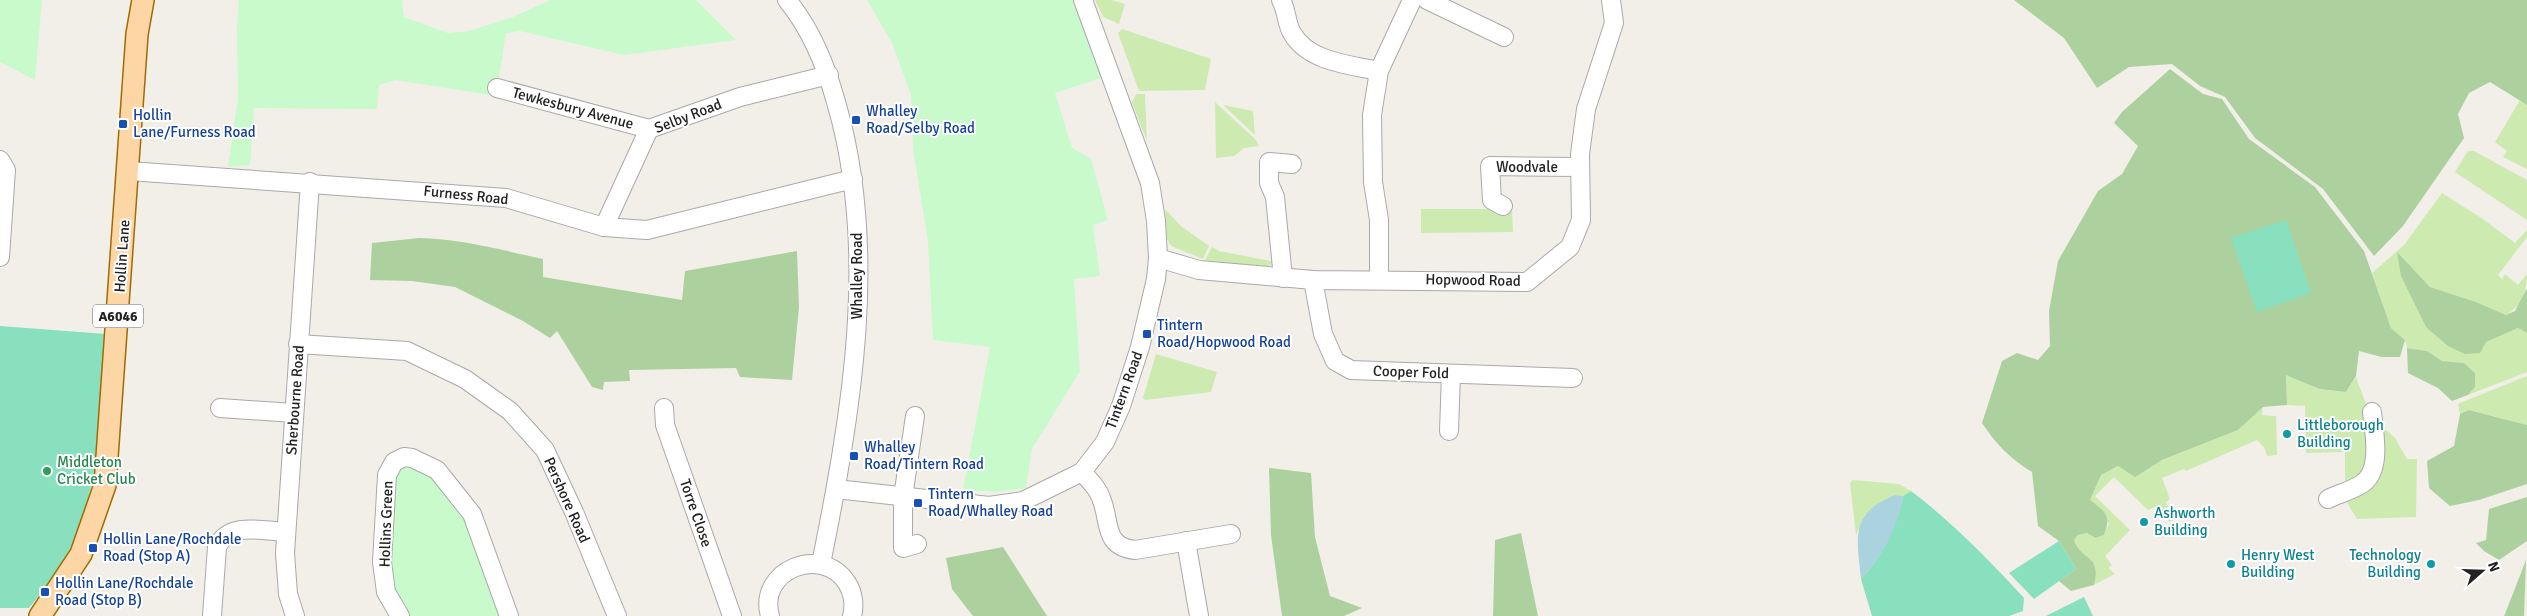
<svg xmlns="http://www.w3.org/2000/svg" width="2527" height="616" font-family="Signika,sans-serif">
	<rect width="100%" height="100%" fill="#f2efe9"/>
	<g fill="#cdebb0">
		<path d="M1095,0H1112L1125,4L1119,24L1103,17Z"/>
		<path d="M1122,29L1211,59L1205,90L1139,91L1118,33Z"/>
		<path d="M1136,94H1145L1147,141L1132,103Z"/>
		<path d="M2520,100L2527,105V169L2503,157L2507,151L2495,142Z"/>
		<path d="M1215,102L1256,140L1259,146L1244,148L1234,156L1216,158Z"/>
		<path d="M1223,105L1253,111L1255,135Z"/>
		<path d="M2468,151H2474L2527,180V220L2455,172Z"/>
		<path d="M2442,193L2483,219L2515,243L2527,230V237L2498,275L2502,279L2505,274L2518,285L2527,274C2527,290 2521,307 2506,315L2476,302L2430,287L2397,253L2426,327L2486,342L2518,328L2527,333V372L2468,395L2475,387V373L2464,363L2442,361L2427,351L2407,348L2405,340L2391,328L2372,273L2404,245Z"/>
		<path d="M1165,209L1181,226L1209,246L1203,259L1171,246L1166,237Z"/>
		<path d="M1421,209H1512L1513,232L1421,233Z"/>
		<path d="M1212,247L1219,251L1276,262C1261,273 1224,265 1205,260Z"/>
		<path d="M1156,354L1217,372L1211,392L1145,400L1143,398Z"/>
		<path d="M2286,374L2318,389L2346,392L2356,377L2369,412L2370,469L2345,486V452L2306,453L2305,406L2287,405Z"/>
		<path d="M2527,376V425L2470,410L2460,414L2458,404L2462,402Z"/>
		<path d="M2263,407L2262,415L2276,416L2277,455L2267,456L2264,447L2257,440L2186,471L2184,469L2162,478L2170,499L2166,502L2169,509L2174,507L2177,516L2170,522L2155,507L2148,510L2114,477L2095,496L2130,530L2105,556L2112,565L2108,568L2115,574L2094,585C2102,554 2082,562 2074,540L2078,535L2087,533L2096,538L2104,535L2109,524L2090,500L2101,475L2118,466L2135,476L2162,460L2238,430Z"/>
		<path d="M2379,423L2395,438L2407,459H2417L2416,517L2357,519L2345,499L2368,490L2375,481Z"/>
		<path d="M1852,480L1899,484L1911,491L1903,496L1895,495L1865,515L1856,535L1850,483Z"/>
	</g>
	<g fill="#add19e">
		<path d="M2014,0H2527V105L2490,82L2469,93L2458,114L2464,138L2403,226L2374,256L2323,189L2255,138L2225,97L2200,86L2172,64L2129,67L2097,88L2064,38Z"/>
		<path d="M2170,69L2203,94L2222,99L2249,139L2315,187L2364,251L2391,328L2405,340L2400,357H2382L2359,351L2356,376L2346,392L2319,389L2286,375L2287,405L2263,407L2238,430L2162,460L2135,477L2118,466L2101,475L2090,500C2105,512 2112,515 2104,535L2096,538L2087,533L2078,535L2074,540C2082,562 2102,554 2094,585L2071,591L2059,581L2076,569L2059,541L2038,526L2032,472C2010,459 1996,444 1982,423L2002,361L2017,353L2038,360L2050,346L2049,311L2058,261L2098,191L2122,174L2138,146L2114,123L2122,112Z"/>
		<path d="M419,238C462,239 501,250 543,259V277L682,300L685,271L797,251L799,307L792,380L740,377L736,368L629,370L630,381L604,382L603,390L592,387L557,331L550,338L523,321L455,287L412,281L370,280L372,243Z"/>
		<path d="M2397,252L2430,287L2476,302L2506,315L2515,311L2527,288V333L2518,328L2486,342L2480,353L2465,354L2448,346L2426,327L2401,276Z"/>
		<path d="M2407,348L2427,351L2442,361L2464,363L2475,373V387L2468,395L2452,401L2438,388L2408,373Z"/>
		<path d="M2469,410L2527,425V484L2479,500L2450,506L2429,488L2427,461L2454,446L2460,414Z"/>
		<path d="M1269,468L1311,473L1315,537L1330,596L1362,608L1344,616H1282L1271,535Z"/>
		<path d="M2527,497V541L2499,560L2484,551L2476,543L2486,540L2489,509Z"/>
		<path d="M1521,533L1538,616H1493L1495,540Z"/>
		<path d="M1003,547L1047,616H973L952,589L946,558Z"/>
		<path d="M2526,560L2524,616H2504L2505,614Z"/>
	</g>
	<g fill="#c8facc">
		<path d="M0,0H42L35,80L0,62Z"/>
		<path d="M239,0H402L404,17L448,33L469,31L513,17L550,0H696L736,40L624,55L520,31L506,33L496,96L396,80L379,85L377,109L254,108L250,165L228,167L238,98L237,28Z"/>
		<path d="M867,0H1076L1104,77L1055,93L1072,148L1091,159L1108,220L1093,225L1100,276L1074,279L1080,371L1032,449L1026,488L996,492L963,490L990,347L933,340L928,241L913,149L911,95L892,43Z"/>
		<path d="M402,464L433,471L471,517L505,616H400L386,552L392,471Z"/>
	</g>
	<g fill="#88e0be">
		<path d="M2286,220L2311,293L2257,312L2231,238Z"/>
		<path d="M0,326L106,334C101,407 102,488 67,555C56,574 43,591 29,608H0Z"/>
		<path d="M1911,491C1952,522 1989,560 2024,598L2023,611L2009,616H1872L1861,579C1883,556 1897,526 1903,496Z"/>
		<path d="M2059,541L2076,569L2034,599L2009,573Z"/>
		<path d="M2084,597L2093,616H2046Z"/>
	</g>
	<path fill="#aad3df" d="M1895,495L1903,496C1897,528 1884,554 1861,579C1857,537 1849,514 1895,495Z"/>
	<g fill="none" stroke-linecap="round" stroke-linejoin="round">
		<defs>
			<g id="minor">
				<path d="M787,0C811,29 826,66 836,102C880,252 851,414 821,564"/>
				<path d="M1281,0C1287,10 1286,23 1292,33C1308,62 1351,65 1379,71"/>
				<path d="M1427,0L1504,37"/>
				<path d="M497,88L649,129"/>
				<path d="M0,160L6,170L0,257"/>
				<path d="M129,171L506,198L604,227L647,230L853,179"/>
				<path d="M1503,206L1492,200L1490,166L1580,167"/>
				<path d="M604,227L649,129L740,97L829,75"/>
				<path d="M1158,258L1199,270L1313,280L1527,282L1570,247L1581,220L1580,154L1586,109L1614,23L1611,0"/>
				<path d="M1283,278L1275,197L1269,183V162L1292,164"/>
				<path d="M1379,279V220L1373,182L1372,115L1379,71L1412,0"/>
				<path d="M1313,280L1323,334L1335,361L1351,370L1573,378"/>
				<path d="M298,344L407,351L465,379L510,411L545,450L574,512L617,616"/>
				<path d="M220,408L294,413"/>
				<path d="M664,408L665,425L732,616"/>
				<path d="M915,416L903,497V548L917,544"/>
				<path d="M1449,431L1451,374"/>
				<path d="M1082,472C1089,480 1098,488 1101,498C1111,521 1102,546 1135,550L1231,534"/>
				<path d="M836,489L989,506L1023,501L1082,472L1105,442L1121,406L1140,347L1156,279L1158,258L1156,221L1150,183L1083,0"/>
				<path d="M2328,499C2338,494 2350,491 2360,485C2383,473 2374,432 2372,412"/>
				<path d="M1186,541L1199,616"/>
				<path d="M212,616L217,547C229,521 263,531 286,532"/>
				<path d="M295,616L288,594L285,553L310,182"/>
				<path d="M400,616L386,592L382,562L387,475L394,462L404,457L412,458L437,470L472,514L509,616"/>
				<path d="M770,616C757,570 822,544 847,583C853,592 855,605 852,616"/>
			</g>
			<path id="major" d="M40,616L81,554L105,485L137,34L143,0"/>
		</defs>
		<use href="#minor" stroke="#a9a9a9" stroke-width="20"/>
		<use href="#major" stroke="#a06b00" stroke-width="24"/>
		<use href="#minor" stroke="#fff" stroke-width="18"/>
		<use href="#major" stroke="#fcd6a4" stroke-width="21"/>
	</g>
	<g fill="#1a4fb4" stroke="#fff" stroke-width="2">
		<rect x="851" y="115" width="10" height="10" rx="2.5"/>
		<rect x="118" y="119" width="10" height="10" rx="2.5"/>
		<rect x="1142" y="329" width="10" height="10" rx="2.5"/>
		<rect x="849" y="451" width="10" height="10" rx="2.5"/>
		<rect x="913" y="498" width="10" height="10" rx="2.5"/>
		<rect x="88" y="543" width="10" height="10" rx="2.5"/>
		<rect x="40" y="587" width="10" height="10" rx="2.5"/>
	</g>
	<g fill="#0f9aa8" stroke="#fff" stroke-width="2">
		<circle cx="2287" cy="434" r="5"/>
		<circle cx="2144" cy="522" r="5"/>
		<circle cx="2231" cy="564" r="5"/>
		<circle cx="2431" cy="564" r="5"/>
	</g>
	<circle fill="#2e9e5b" stroke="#fff" stroke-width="2" cx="47" cy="471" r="5"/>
	<g text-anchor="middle" stroke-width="4" stroke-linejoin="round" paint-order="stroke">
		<rect fill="#fff" stroke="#646464" stroke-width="1" x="93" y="304.5" width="50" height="23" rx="4"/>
		<g font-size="14" font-weight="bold" fill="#222">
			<text x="118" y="321">A6046</text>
		</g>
		<g font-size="15" fill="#222" stroke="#fff">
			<text transform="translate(573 108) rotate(15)" y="5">Tewkesbury Avenue</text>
			<text transform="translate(688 116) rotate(-21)" y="5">Selby Road</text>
			<text x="1527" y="172">Woodvale</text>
			<text transform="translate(466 195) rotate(6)" y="5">Furness Road</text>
			<text transform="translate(122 256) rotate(-86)" y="5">Hollin Lane</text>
			<text transform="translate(857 276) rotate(-90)" y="5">Whalley Road</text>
			<text transform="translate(1473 280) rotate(1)" y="5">Hopwood Road</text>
			<text transform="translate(1411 372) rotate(2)" y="5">Cooper Fold</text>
			<text transform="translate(1124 390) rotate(-70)" y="5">Tintern Road</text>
			<text transform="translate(295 400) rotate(-86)" y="5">Sherbourne Road</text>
			<text transform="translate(567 500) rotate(66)" y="5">Pershore Road</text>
			<text transform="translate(696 513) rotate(71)" y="5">Torre Close</text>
			<text transform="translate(386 524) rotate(-88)" y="5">Hollins Green</text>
		</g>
		<g font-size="15" fill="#164399" stroke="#fff" text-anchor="start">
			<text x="866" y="116">Whalley<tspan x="866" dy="17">Road/Selby Road</tspan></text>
			<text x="133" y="120">Hollin<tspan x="133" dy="17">Lane/Furness Road</tspan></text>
			<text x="1157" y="330">Tintern<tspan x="1157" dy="17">Road/Hopwood Road</tspan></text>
			<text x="864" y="452">Whalley<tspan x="864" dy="17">Road/Tintern Road</tspan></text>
			<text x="928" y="499">Tintern<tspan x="928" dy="17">Road/Whalley Road</tspan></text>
			<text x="103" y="544">Hollin Lane/Rochdale<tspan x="103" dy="17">Road (Stop A)</tspan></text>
			<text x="55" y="588">Hollin Lane/Rochdale<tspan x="55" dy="17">Road (Stop B)</tspan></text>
		</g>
		<g font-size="15" fill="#0d838f" stroke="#fff" text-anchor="start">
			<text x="2297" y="430">Littleborough<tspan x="2297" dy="17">Building</tspan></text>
			<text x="2154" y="518">Ashworth<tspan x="2154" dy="17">Building</tspan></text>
			<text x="2241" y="560">Henry West<tspan x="2241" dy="17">Building</tspan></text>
			<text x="2421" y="560" text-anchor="end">Technology<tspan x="2421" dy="17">Building</tspan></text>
		</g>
		<g font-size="15" fill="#27864d" stroke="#fff" text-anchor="start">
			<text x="57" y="467">Middleton<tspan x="57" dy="17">Cricket Club</tspan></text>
		</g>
	</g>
	<g transform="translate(2482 571) rotate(70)" stroke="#ffffff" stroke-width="4" paint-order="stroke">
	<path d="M0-4L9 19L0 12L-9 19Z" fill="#222222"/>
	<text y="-8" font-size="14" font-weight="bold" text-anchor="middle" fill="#222222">N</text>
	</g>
</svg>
